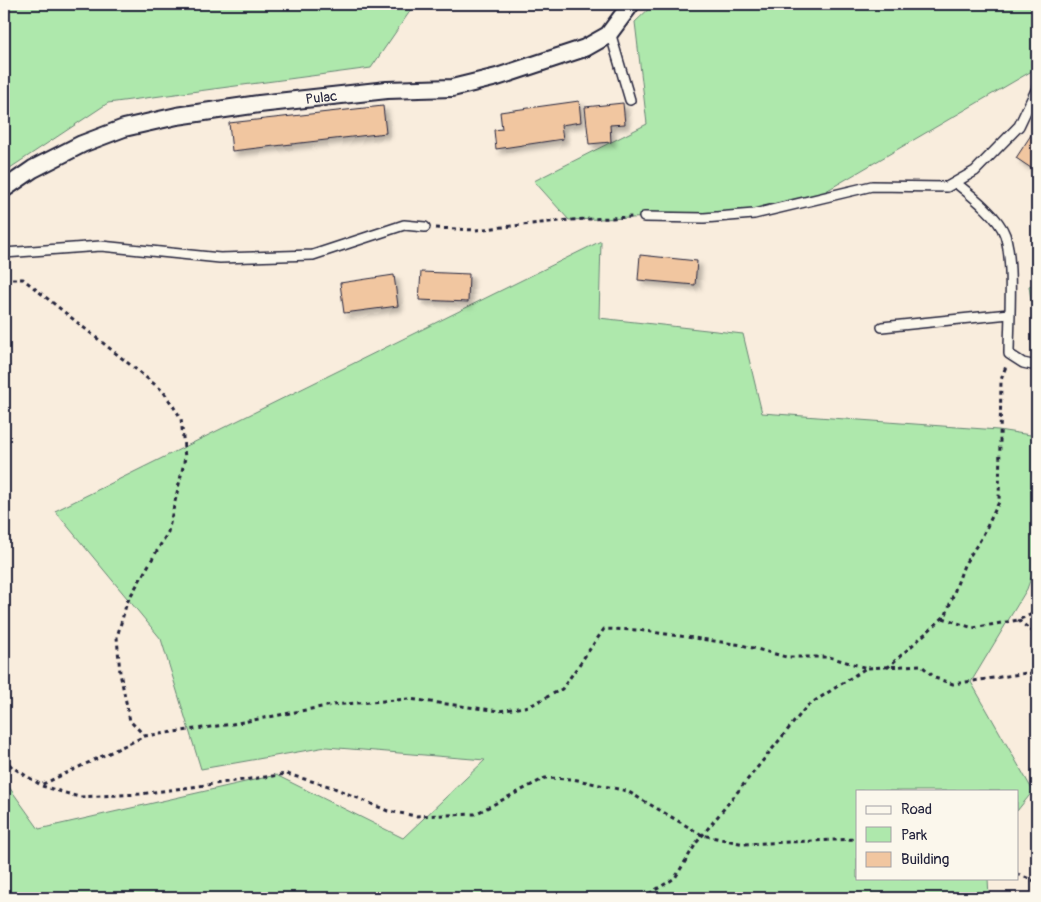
<svg xmlns="http://www.w3.org/2000/svg" width="1041" height="902" font-family="Pangolin,sans-serif">
	<defs>
		<filter id="shadow"><feDropShadow dx="4.5" dy="4.5" stdDeviation="2.5" flood-color="#0004"/></filter>
	</defs>
	<rect width="100%" height="100%" fill="#f9eddd"/>
	<filter id="ink" filterUnits="userSpaceOnUse"><feTurbulence type="fractalNoise" baseFrequency=".02" numOctaves="2"/><feDisplacementMap in="SourceGraphic" scale="10" xChannelSelector="R" yChannelSelector="G"/><feConvolveMatrix kernelMatrix="1 2 1 2 8 2 1 2 1" color-interpolation-filters="sRGB"/></filter>
	<g filter="url(#ink)">
		<g fill="#aee8ac" stroke="#688574">
			<path d="M4,4H415L371,68L108,103L4,172Z"/>
			<path d="M654,4H1037V68L814,198L754,214L569,220L534,181L647,124L635,22Z"/>
			<path d="M601,241L599,318L743,334L762,413L998,430L1037,436V561L1027,589L971,682L1033,791L1017,811V791H857V878H988L989,898H4V780L39,829L276,775L403,838L485,760L326,747L201,769L161,639L55,511Z"/>
			<path d="M1037,284V333H1036L1029,286Z"/>
		</g>
		<g fill="#f1c6a0" stroke="#22223b" filter="url(#shadow)">
			<path d="M579,101L581,122L561,125L563,139L496,149L494,130L502,129L500,112Z"/>
			<path d="M623,103L625,124L610,125L611,142L589,144L585,107Z"/>
			<path d="M383,106L386,133L232,151L229,123Z"/>
			<path d="M1031,135L1037,139V172L1016,158Z"/>
			<path d="M640,255L697,261L695,285L638,280Z"/>
			<path d="M421,272L469,274L468,302L419,300Z"/>
			<path d="M394,275L398,306L344,313L340,283Z"/>
		</g>
		<g fill="none" stroke-linecap="round" stroke-linejoin="round">
			<defs>
				<g id="service">
					<path d="M610,32L630,100"/>
					<path d="M956,183C971,195 999,217 1005,235C1014,263 1009,323 1009,354L1023,363L1037,366"/>
					<path d="M644,217L704,218L754,214L872,186L947,187L975,171L1019,126L1037,88"/>
					<path d="M4,253L101,246L220,258L313,255L404,225L425,227"/>
					<path d="M882,327L1009,314"/>
				</g>
				<g id="minor">
					<path id="s1" d="M4,189L33,169L82,144L124,128L177,116L259,104L387,90L452,88L497,77L585,48L608,35L631,4"/>
				</g>
			</defs>
			<use href="#service" stroke="#22223b" stroke-width="12"/>
			<use href="#minor" stroke="#22223b" stroke-width="20"/>
			<g stroke="#22223b" stroke-width="3" stroke-dasharray="4 4" stroke-linecap="butt">
				<path d="M436,228L475,230L569,220L632,217"/>
				<path d="M4,279H23L163,391L181,418L185,458L168,532L127,602L117,637L120,673L130,721L145,736"/>
				<path d="M943,618L973,628L1018,620L1037,612"/>
				<path d="M1018,620L1037,635"/>
				<path d="M887,668L946,615L964,565L982,537L999,502L1001,380L1006,366"/>
				<path d="M4,758L12,767L41,785L145,736L232,724L332,705L409,699L499,711L530,706L562,689L604,629L638,630L742,645L786,657H829L867,668L921,665L935,678L953,684L1027,673L1037,674"/>
				<path d="M42,786L79,797L140,794L287,774L332,787L388,811L416,816L475,814L545,778L573,779L627,791L702,835L744,844L857,839"/>
				<path d="M1017,874L1037,882"/>
				<path d="M642,898L675,878L697,842L807,706L866,668"/>
			</g>
			<use href="#service" stroke="#fbf7ec" stroke-width="9"/>
			<use href="#minor" stroke="#fbf7ec" stroke-width="16"/>
		</g>
	</g>
	<g text-anchor="middle" stroke-width="4" stroke-linejoin="round" paint-order="stroke">
		<g font-size="14" fill="#22223b" stroke="#fbf7ec">
			<text dy="5" stroke="none"><textPath href="#s1" startOffset="335">Pulac</textPath></text>
		</g>
	</g>
	<rect width="1041" height="902" fill="none" stroke="#fbf7ec" stroke-width="20"/>
	<rect x="10" y="10" width="1021" height="882" fill="none" stroke="#22223b" stroke-width="2" filter="url(#ink)"/>
	<rect x="856" y="790" width="162" height="90" fill="#fbf7ec" stroke="#a4a2a5"/>
	<rect x="866" y="806" width="25" height="8" fill="#fbf7ec" stroke="#a4a2a5"/>
	<text x="901" y="814" font-size="15" fill="#22223b">Road</text>
	<rect x="866" y="827" width="25" height="15" fill="#aee8ac" stroke="#a4a2a5"/>
	<text x="901" y="840" font-size="15" fill="#22223b">Park</text>
	<rect x="866" y="852" width="25" height="15" fill="#f1c6a0" stroke="#a4a2a5"/>
	<text x="901" y="864" font-size="15" fill="#22223b">Building</text>
</svg>
